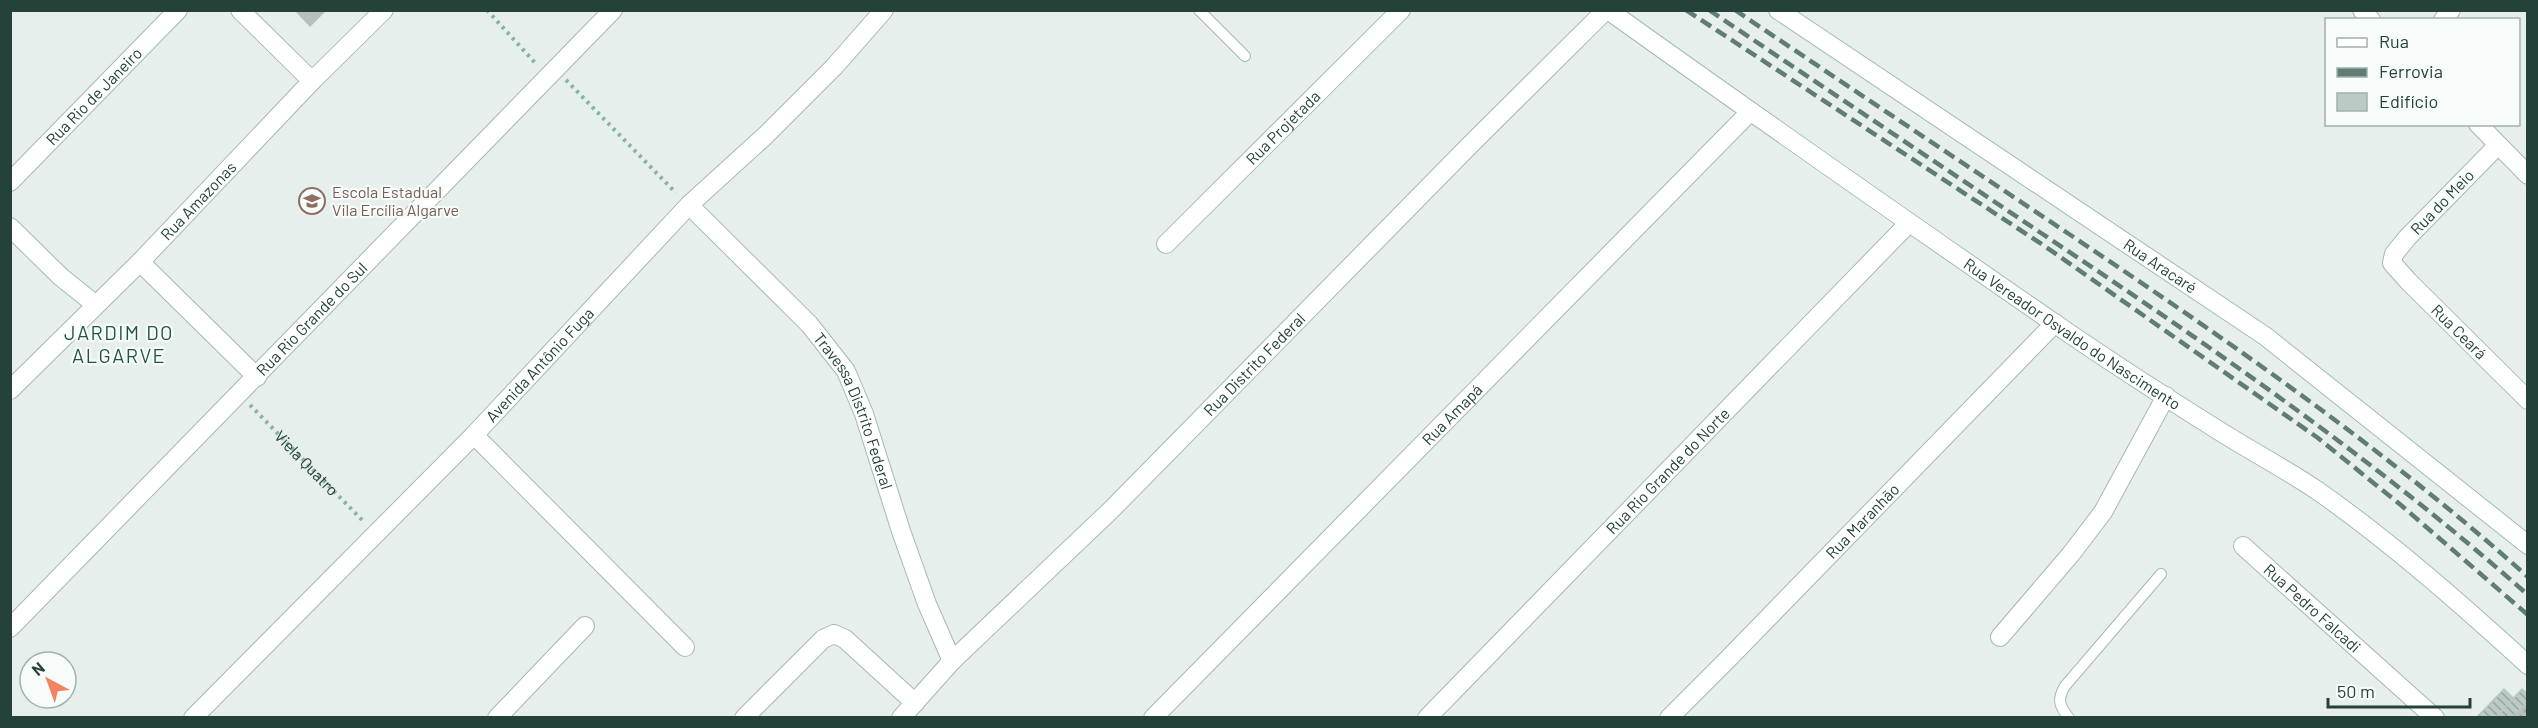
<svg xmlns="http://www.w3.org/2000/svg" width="2538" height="728" font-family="Barlow,sans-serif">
	<defs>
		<pattern id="building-back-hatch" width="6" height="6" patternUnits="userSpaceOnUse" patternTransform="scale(1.5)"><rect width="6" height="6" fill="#bbcac4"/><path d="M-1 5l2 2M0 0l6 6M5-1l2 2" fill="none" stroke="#98a6a0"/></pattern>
	</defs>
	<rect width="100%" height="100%" fill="#e6efeb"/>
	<g fill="#0003">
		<path d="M294,10H324L325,12L310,27Z"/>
		<path d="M2528,696V718H2478L2514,701Z"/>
	</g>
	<g fill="url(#building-back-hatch)" stroke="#b8c9c2" stroke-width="1.5">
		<path d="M2504,689L2514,699L2495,718H2476Z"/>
		<path d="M2522,689L2528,694V701L2512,718H2495Z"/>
	</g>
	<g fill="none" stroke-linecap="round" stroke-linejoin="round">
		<defs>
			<g id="lane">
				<path d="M1199,10L1245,56"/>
				<path d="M2069,718C2059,706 2057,699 2065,686L2161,574"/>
			</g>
			<g id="street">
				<path d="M240,10L312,81"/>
				<path d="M2362,10L2371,20"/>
				<path d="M2443,20L2451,10"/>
				<path d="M2478,124L2528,175"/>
				<path id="s2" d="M2498,145L2407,238L2394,254L2392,263L2409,282L2528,400"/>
				<path id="s3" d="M689,205L809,324L846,371L864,414L901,531L927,604L952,661"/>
				<path d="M10,227L61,277L96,305"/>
				<path id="s4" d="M1166,244L1401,10"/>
				<path d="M140,262L257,377"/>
				<path id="s5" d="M10,390L140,262L312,81L384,10"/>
				<path d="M474,435L685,647"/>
				<path id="s6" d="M2243,546L2435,718"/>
				<path id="s7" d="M10,628L613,10"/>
				<path d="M2000,637L2071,554L2103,512L2166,396"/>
				<path id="s8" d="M193,718L474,435L689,205L766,135L834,67L884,10"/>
				<path d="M497,718L585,626"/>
				<path d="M744,718L823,639L834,634L845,639L915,703"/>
				<path id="s9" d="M901,718L952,661L1111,510L1470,145L1606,10"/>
				<path id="s10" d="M1153,718L1750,112"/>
				<path id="s11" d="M1427,718L1908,224"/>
				<path id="s12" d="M1669,718L1729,658L2055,323"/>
			</g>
			<g id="secondary">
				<path id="s13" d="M1608,10C1756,116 1905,220 2054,323C2109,361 2165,397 2221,432C2253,452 2287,470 2318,491C2392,543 2461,604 2528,665"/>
				<path id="s14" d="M1778,10L2265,336L2528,545"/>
				<path id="s15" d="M10,182L178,10"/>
			</g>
		</defs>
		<use href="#lane" stroke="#a8b8b2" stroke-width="12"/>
		<use href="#street" stroke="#a8b8b2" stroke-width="20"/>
		<use href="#secondary" stroke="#a4bbb3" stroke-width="20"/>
		<g stroke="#86b3a5" stroke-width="4" stroke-dasharray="3 4.5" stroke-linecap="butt">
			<path d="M487,10L537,65"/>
			<path d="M566,80L676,193"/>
			<path id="s1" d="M250,405L364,522"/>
			<path d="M2520,718L2528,709"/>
		</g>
		<use href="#lane" stroke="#fff" stroke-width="10"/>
		<use href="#street" stroke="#fff" stroke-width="18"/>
		<use href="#secondary" stroke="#fff" stroke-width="18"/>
		<g stroke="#5f7d75" stroke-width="4.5" stroke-dasharray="12 6" stroke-linecap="butt">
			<path d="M1686,10L2046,247L2318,438L2402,506L2528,615"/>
			<path d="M1709,10C1820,85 1931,159 2041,233C2210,346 2376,460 2528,595"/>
			<path d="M1735,10C1846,85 1958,160 2069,234C2227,340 2385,449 2528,577"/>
		</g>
	</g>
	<defs>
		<symbol id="school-ring" viewBox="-11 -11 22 22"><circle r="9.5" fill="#f7fbf9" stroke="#8d6e63" stroke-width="1.5"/><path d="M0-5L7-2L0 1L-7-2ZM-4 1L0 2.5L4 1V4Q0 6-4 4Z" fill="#8d6e63"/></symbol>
	</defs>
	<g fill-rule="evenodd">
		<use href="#school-ring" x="297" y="186" width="30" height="30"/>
	</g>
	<g text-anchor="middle" stroke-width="4.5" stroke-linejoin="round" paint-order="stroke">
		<g font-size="16" fill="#24423a" stroke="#f7fbf9">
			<text dy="6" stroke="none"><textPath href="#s15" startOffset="120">Rua Rio de Janeiro</textPath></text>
			<text dy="6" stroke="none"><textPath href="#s4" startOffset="165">Rua Projetada</textPath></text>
			<text dy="6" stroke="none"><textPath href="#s5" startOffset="267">Rua Amazonas</textPath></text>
			<text transform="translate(2442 202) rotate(-46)" y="6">Rua do Meio</text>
			<text dy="6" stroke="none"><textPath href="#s14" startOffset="460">Rua Aracaré</textPath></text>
			<text dy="6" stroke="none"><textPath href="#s7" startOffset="432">Rua Rio Grande do Sul</textPath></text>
			<text dy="6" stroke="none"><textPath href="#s2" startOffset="256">Rua Ceará</textPath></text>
			<text dy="6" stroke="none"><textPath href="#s13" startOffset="566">Rua Vereador Osvaldo do Nascimento</textPath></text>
			<text dy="6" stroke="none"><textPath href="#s9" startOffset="500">Rua Distrito Federal</textPath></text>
			<text dy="6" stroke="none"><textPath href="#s8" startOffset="495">Avenida Antônio Fuga</textPath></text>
			<text dy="6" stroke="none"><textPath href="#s3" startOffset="268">Travessa Distrito Federal</textPath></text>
			<text dy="6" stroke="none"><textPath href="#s10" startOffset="426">Rua Amapá</textPath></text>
			<text dy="6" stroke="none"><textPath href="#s1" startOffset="81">Viela Quatro</textPath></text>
			<text dy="6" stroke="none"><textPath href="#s11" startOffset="345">Rua Rio Grande do Norte</textPath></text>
			<text dy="6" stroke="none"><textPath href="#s12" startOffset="276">Rua Maranhão</textPath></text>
			<text dy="6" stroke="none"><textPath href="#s6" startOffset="93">Rua Pedro Falcadi</textPath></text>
		</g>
		<g font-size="16" fill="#785e54" stroke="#f7fbf9" text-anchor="start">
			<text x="332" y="198">Escola Estadual<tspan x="332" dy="18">Vila Ercília Algarve</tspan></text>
		</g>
		<g font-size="20" letter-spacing="1.5" fill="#1f5548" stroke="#f7fbf9">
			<text x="119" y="340">JARDIM DO<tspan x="119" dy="23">ALGARVE</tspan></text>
		</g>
	</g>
	<rect width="2538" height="728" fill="none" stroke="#24423a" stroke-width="24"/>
	<rect x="2325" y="18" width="195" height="108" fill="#f7fbf9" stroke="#a3b1ad" stroke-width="1.5"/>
	<rect x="2337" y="38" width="30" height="9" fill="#ffffff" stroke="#a3b1ad" stroke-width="1.5"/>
	<text x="2379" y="48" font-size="18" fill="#24423a">Rua</text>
	<rect x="2337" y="68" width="30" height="9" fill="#5f7d75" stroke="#a3b1ad" stroke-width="1.5"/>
	<text x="2379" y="78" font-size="18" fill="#24423a">Ferrovia</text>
	<rect x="2337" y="93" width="30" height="18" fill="#bbcac4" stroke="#a3b1ad" stroke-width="1.5"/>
	<text x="2379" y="108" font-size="18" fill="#24423a">Edifício</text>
	<g transform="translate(48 680) rotate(319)"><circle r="28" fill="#f7fbf9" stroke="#a3b1ad" stroke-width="1.5"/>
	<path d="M0-4.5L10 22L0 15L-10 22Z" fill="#f4845f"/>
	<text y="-9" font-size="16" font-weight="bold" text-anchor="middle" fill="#24423a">N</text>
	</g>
	<path d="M2328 698v9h142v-9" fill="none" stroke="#24423a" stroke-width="3"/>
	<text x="2337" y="698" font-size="18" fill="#24423a" stroke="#f7fbf9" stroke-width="4.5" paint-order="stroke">50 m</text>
</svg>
